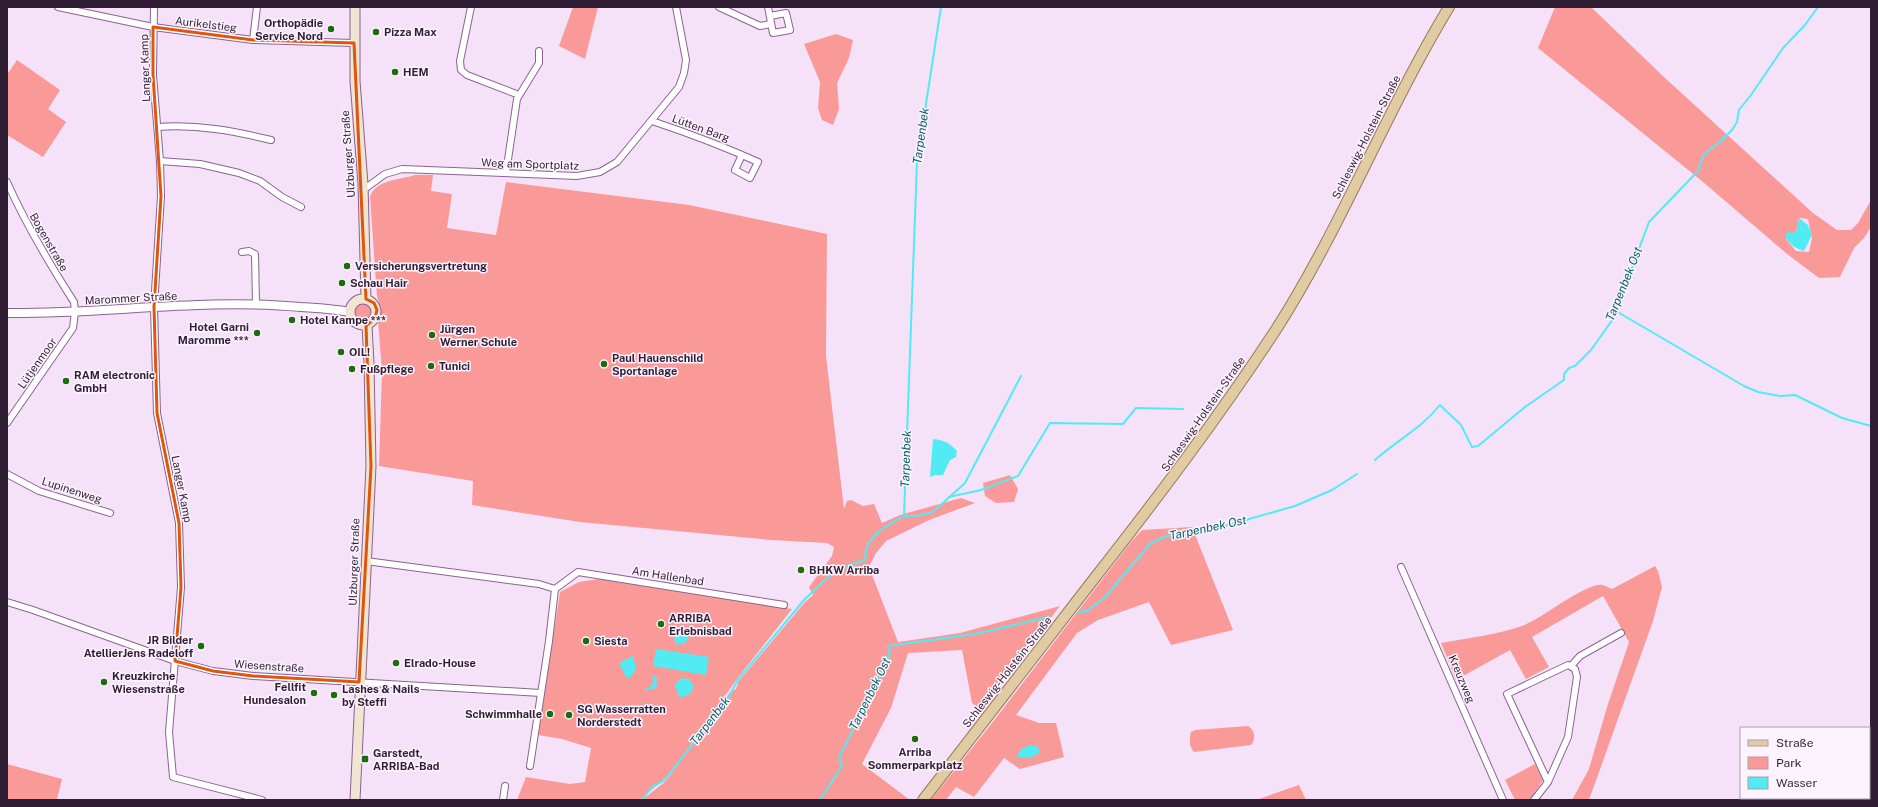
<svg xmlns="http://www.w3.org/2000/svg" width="1878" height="807" viewBox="0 0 1878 807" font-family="'Public Sans',sans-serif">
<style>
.green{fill:#f99a99;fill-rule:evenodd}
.water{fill:#52ebf4}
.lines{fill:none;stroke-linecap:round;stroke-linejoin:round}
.stream{stroke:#52ebf4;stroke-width:2}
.minor-casing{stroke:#8c6294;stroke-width:8}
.tertiary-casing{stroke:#8c6294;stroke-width:10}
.secondary-casing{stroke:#8c6294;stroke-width:11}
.primary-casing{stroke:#967854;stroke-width:12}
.minor{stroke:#fff;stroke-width:6}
.tertiary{stroke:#fff;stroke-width:8}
.secondary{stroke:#f0e5d1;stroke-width:9}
.primary{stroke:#e1cba3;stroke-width:10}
.marked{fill:none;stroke:#df560e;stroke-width:3;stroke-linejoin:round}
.poi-dot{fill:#1e6b0b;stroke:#fdf3ff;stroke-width:1.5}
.labels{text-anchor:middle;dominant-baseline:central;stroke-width:3;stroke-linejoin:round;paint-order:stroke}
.poi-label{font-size:11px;font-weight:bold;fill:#301f34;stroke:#fdf3ff;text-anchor:start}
.street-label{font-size:11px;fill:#301f34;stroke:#fdf3ff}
.water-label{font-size:12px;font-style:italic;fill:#076368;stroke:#fdf3ff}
</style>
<rect width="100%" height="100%" fill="#f5e2f9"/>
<g class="green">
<polygon points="573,7 598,7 585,59 559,46"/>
<path d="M 1555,7 L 1591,7 L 1665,78 L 1813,213 L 1837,230 L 1851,230 L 1858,223 L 1871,200 L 1871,227 L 1864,238 L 1854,248 L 1840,277 L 1819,278 L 1787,254 L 1703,182 L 1538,48 ZM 1799,218 L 1808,219 L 1812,238 L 1809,252 L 1796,251 L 1786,239 L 1797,230 Z"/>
<polygon points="836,34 853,40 849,58 837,83 839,109 833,125 822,120 818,108 820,82 804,44"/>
<polygon points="17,60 60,90 48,109 66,122 43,157 7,135 7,71 9,72"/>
<path d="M 415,175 L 433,175 L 431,191 L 452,194 L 447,228 L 496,235 L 506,182 L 689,205 L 827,234 L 826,356 L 844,509 L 847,501 L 851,500 L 863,506 L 874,504 L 882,523 L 900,515 L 961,498 L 975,503 L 929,520 L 886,541 L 876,553 L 869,567 L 898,642 L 960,633 L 1060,606 L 980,709 L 972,703 L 962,650 L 908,653 L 891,708 L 862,764 L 910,800 L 642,800 L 666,781 L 726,697 L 731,691 L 736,689 L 738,682 L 805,602 L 813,595 L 809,587 L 832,556 L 834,547 L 827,543 L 771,540 L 580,522 L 472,505 L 473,481 L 379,466 L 382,372 L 378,320 L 381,308 L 377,297 L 370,197 C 376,179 400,180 415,175 Z"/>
<circle cx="363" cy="312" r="8"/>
<polygon points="1010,475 1018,489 1014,502 996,503 985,496 983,483"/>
<polygon points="1192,527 1233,630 1171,645 1149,602 1098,620 1077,633 1016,715 1039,723 1056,723 1064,757 1020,769 1004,758 974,797 956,787 946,800 931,800 992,723 1131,542 1142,530"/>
<path d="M 1655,566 L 1658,571 L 1662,587 L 1653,621 L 1589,800 L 1572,800 L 1589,769 L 1607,707 L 1629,642 L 1603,596 L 1532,637 L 1549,667 L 1526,679 L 1510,650 L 1456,680 L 1441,643 C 1468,638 1496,635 1522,626 C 1542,619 1586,582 1603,585 C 1606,586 1609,588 1612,589 Z"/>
<polygon points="599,579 792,609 737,679 671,773 640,800 517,800 526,777 570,784 585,782 591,748 562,739 538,735 560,592 579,582"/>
<path d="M 1248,726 C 1255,730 1256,739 1251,745 L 1194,752 C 1189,746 1189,740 1191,732 L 1195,730 Z"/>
<polygon points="7,764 62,779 57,799 60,800 7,800"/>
<polygon points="1535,764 1543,780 1530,800 1515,800 1505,780"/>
<polygon points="1299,785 1306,800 1256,800"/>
</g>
<g class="water">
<path d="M 1799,218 L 1808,225 L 1812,235 L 1804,251 C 1796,249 1787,243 1785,235 L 1788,232 L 1792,233 L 1797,230 Z"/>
<path d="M 933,439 C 944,440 950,443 957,451 L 956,457 L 950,460 L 943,475 L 935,475 L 930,477 Z"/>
<polygon points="680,630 687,634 689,640 687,640 684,644 678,644 676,645 674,637 677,631"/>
<polygon points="656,649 709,657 706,675 653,666"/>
<polygon points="633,656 635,665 637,666 631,677 626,677 619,663"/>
<polygon points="654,675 659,680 656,681 657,688 646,690 645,688 649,688 654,682 652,679"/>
<polygon points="682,678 689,679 693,685 692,692 687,696 681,697 677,694 678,690 675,689 676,683"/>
<polygon points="1030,745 1037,746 1040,752 1031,758 1018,757 1018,753 1024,747"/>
</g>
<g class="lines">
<g class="stream">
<polyline points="1616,311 1744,386 1758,392 1780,396 1795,395 1842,418 1871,426"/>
<path d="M 1375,460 C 1397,440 1421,429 1440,405 L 1461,425 L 1472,447 L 1478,446 L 1525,407 L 1564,380 L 1564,374 L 1569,368 L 1575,366 L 1591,350 L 1613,319 L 1649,222 L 1698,171 L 1704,154 L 1720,142 L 1732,130 L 1737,122 L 1739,110 L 1751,95 L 1783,48 L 1805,25 L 1818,7"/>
<polyline points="949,497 981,490 1018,476 1050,423 1123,424 1136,408 1183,409"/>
<polyline points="904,516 915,516 933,512 965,483 1021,376"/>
<polyline points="1079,613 1088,610 1105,597 1150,544 1164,537 1228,525 1295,506 1332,490 1357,474"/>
<path d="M 642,800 L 652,787 L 665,780 L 729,697 L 737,681 L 804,600 L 837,569 L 865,560 C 865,535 885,527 904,516 L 917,162 L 941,7"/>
<polyline points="820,800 842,766 839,757 882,673 890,654 888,646 975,634 1049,617"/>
</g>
<defs>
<g id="minor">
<polyline points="58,7 153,27 253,40 354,43"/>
<polyline points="154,7 153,75 160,161 161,196 154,307 157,413 179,523 181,587 169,732 173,777 262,800"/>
<polyline points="471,7 460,61 461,70 467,75 519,95"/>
<polyline points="719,7 760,26 771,24"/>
<polyline points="768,7 773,33 790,30 786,13 770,16"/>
<polyline points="253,40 257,7"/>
<path d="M 652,121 C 688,133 723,146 758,162 L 750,178 L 735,170 L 742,155"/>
<path d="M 158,127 C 197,124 234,131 271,140"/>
<polyline points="160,161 200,164 239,173 260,181 282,197 301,207"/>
<polyline points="506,173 517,99 539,63 539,51"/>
<path d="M 7,182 C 26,225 49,263 74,302 L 75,312 L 73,328 L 7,423"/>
<polyline points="363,190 385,174 402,169 577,176 600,172 617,162 679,87 684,73 686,60 676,7"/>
<polyline points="242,252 249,251 255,254 256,304"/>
<polyline points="7,474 39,491 110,513"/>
<polyline points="366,561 539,584 555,589 549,641 530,766"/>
<polyline points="1401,567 1503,800"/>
<polyline points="555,589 578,572 784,605"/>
<polyline points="7,602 33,610 175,661 213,671 253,676 541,693"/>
<polyline points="1571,666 1580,656 1621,633"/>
<polyline points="503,800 505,786"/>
<polyline points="1534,800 1548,782 1568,737 1577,677 1575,669 1568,665 1507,694 1548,782"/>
</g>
<path id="tertiary" d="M 7,313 C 105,314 203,298 301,307 C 318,308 334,309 350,312"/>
<g id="secondary">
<polyline points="355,7 355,81 363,184 366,299"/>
<circle cx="363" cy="312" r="13"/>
<polyline points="355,800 371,466 369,363 367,325"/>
</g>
<path id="primary" d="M 923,800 C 979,728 1035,656 1090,584 C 1155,501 1219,417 1277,328 C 1342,226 1386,111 1449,7"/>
</defs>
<use href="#minor" class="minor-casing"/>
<use href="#tertiary" class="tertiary-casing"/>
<use href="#secondary" class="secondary-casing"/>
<use href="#primary" class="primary-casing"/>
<use href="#minor" class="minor"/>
<use href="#tertiary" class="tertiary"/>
<use href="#secondary" class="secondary"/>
<use href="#primary" class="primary"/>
</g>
<path class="marked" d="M 153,27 L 253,40 L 354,43 L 366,299 L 374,303 L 377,310 L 375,318 L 366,326 L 371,466 L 359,682 L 253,676 L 213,671 L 175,661 L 181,587 L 179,523 L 157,413 L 154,307 L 161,196 L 153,75 Z"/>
<g class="poi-dot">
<circle cx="331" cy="29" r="4"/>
<circle cx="376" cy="32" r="4"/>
<circle cx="395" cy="72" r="4"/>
<circle cx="347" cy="266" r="4"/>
<circle cx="342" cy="283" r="4"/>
<circle cx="292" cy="320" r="4"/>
<circle cx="257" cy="333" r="4"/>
<circle cx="432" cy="335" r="4"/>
<circle cx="341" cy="352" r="4"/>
<circle cx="604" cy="364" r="4"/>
<circle cx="431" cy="366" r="4"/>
<circle cx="352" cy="369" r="4"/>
<circle cx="66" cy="381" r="4"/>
<circle cx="801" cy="570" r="4"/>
<circle cx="661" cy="624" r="4"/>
<circle cx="586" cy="641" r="4"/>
<circle cx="201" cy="646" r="4"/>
<circle cx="396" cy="663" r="4"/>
<circle cx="104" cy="682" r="4"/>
<circle cx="314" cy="693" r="4"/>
<circle cx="334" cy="695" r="4"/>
<circle cx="550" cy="714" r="4"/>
<circle cx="569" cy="715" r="4"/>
<circle cx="915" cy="739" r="4"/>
<rect x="361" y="755" width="8" height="8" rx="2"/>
</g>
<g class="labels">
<g class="poi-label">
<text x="323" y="23" text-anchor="end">Orthopädie<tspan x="323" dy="13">Service Nord</tspan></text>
<text x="384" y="32">Pizza Max</text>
<text x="403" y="72">HEM</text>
<text x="355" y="266">Versicherungsvertretung</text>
<text x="350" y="283">Schau Hair</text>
<text x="300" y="320">Hotel Kampe ***</text>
<text x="249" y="327" text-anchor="end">Hotel Garni<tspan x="249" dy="13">Maromme ***</tspan></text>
<text x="440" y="329">Jürgen<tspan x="440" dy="13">Werner Schule</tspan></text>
<text x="349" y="352">OIL!</text>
<text x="612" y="358">Paul Hauenschild<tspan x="612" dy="13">Sportanlage</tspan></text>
<text x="439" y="366">Tunici</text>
<text x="360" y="369">Fußpflege</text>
<text x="74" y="375">RAM electronic<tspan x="74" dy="13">GmbH</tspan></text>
<text x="809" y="570">BHKW Arriba</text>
<text x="669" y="618">ARRIBA<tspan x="669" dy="13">Erlebnisbad</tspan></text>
<text x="193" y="640" text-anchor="end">JR Bilder<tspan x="193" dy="13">AtellierJens Radeloff</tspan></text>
<text x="594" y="641">Siesta</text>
<text x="404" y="663">Elrado-House</text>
<text x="112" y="676">Kreuzkirche<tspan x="112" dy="13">Wiesenstraße</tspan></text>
<text x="306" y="687" text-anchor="end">Fellfit<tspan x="306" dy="13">Hundesalon</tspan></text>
<text x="342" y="689">Lashes &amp; Nails<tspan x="342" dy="13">by Steffi</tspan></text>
<text x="577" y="709">SG Wasserratten<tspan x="577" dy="13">Norderstedt</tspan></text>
<text x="542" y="714" text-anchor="end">Schwimmhalle</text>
<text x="915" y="752" text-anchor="middle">Arriba<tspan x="915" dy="13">Sommerparkplatz</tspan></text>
<text x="373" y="753">Garstedt,<tspan x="373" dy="13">ARRIBA-Bad</tspan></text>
</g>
<g class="street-label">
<text transform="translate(206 24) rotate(7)">Aurikelstieg</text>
<text transform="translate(145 68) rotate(-92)">Langer Kamp</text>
<text transform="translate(701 128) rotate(20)">Lütten Barg</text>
<text transform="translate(1366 137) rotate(-63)">Schleswig-Holstein-Straße</text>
<text transform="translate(348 154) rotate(-94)">Ulzburger Straße</text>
<text transform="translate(530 164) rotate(2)">Weg am Sportplatz</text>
<text transform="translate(49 242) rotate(60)">Bogenstraße</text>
<text transform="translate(131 298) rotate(-3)">Marommer Straße</text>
<text transform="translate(37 363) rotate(-55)">Lütjenmoor</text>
<text transform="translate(1203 414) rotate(-55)">Schleswig-Holstein-Straße</text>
<text transform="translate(182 489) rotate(79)">Langer Kamp</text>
<text transform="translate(72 490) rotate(18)">Lupinenweg</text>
<text transform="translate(354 562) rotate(-88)">Ulzburger Straße</text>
<text transform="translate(668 576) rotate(9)">Am Hallenbad</text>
<text transform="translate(269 666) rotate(4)">Wiesenstraße</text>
<text transform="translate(1007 672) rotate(-52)">Schleswig-Holstein-Straße</text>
<text transform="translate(1462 679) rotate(67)">Kreuzweg</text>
</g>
<g class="water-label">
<text transform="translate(921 136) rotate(-82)">Tarpenbek</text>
<text transform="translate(1624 284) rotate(-68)">Tarpenbek Ost</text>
<text transform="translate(906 459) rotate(-88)">Tarpenbek</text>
<text transform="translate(1208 528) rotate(-12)">Tarpenbek Ost</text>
<text transform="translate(870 694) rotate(-64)">Tarpenbek Ost</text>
<text transform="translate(710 721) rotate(-53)">Tarpenbek</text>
</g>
</g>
<rect width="1878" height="807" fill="none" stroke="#301f34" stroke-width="16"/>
<rect x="1740" y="727" width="130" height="72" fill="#fdf3ff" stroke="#ab9eae"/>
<rect x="1748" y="740" width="20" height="6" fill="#e1cba3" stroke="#ab9eae"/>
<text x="1776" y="747" font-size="12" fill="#301f34">Straße</text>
<rect x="1748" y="757" width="20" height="12" fill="#f99a99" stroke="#ab9eae"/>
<text x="1776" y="767" font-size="12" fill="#301f34">Park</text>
<rect x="1748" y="777" width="20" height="12" fill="#52ebf4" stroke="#ab9eae"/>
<text x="1776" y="787" font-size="12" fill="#301f34">Wasser</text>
</svg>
